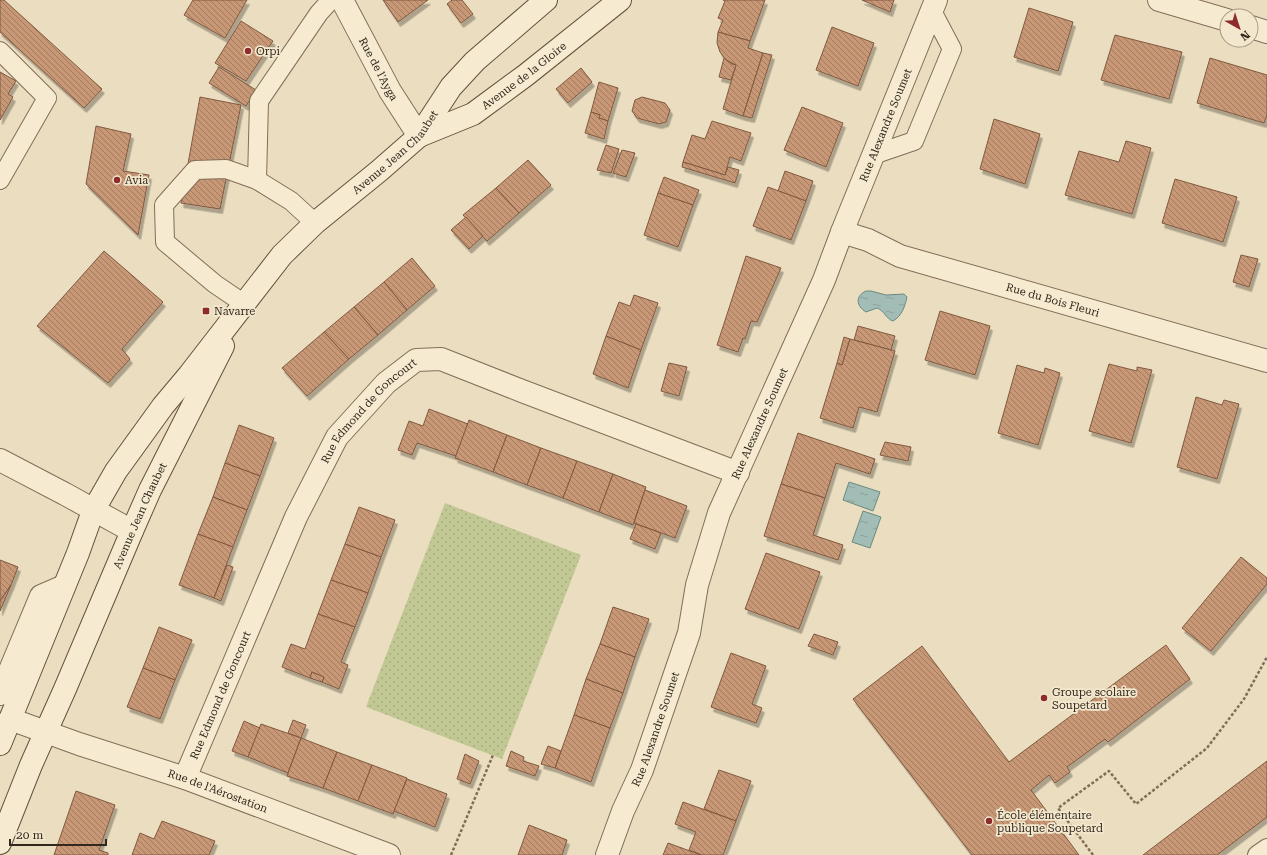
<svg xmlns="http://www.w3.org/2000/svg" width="1267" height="855" viewBox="0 0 1267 855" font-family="'Roboto Serif',serif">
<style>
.park{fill:url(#park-dots)}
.water{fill:url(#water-ripples);stroke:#6a8a82}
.building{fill:url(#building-back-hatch);stroke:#80593f;filter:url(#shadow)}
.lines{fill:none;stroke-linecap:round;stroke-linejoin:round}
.lane-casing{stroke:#826e58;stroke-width:20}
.street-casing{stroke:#826e58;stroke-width:24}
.secondary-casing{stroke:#64503c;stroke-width:24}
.path{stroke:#826e58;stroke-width:2.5;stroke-dasharray:3 2;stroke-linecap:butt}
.lane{stroke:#f6ebd1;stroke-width:18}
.street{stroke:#f6ebd1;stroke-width:22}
.secondary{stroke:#f6ebd1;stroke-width:22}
.poi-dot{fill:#8e2b2d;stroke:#f3e8ce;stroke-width:1.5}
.labels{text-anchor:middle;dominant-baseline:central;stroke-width:3.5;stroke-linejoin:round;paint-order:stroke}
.poi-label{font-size:11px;fill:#32271c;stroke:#f3e8ce;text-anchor:start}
.street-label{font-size:11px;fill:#32271c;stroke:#f3e8ce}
</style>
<defs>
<pattern id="park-dots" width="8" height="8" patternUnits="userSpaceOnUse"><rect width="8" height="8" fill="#c2c894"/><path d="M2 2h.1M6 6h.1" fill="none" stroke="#a7ac7f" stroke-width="1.8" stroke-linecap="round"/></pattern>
<pattern id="water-ripples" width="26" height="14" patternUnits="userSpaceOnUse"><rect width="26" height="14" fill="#a2bdb5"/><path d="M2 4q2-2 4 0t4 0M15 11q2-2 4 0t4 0" fill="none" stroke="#8ca29b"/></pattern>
<pattern id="building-back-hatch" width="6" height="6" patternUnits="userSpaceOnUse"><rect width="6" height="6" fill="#c79776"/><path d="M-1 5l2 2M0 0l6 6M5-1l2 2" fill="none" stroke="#a27b60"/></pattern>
<filter id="shadow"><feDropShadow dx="2.5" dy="4.5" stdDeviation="0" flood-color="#0004"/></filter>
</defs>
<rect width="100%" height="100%" fill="#ebddbf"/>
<polygon class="park" points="445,503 581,555 502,759 366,707"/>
<g class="water">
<path d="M 866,291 L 871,291 L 886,295 L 904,294 L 907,297 C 905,306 902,316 893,321 C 886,319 885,311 877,308 L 866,312 C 856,306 855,296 866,291 Z"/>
<polygon points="849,482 880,492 873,511 843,500"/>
<polygon points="863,511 881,517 870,548 852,542"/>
</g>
<g class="building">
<polygon points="0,0 4,0 102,89 84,108 0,32"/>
<polygon points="193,0 247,0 225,38 184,15"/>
<polygon points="383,0 428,0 398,22"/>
<polygon points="452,0 462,0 473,14 461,23 447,4"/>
<polygon points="723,0 765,0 750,41 718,32 723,20 718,18 725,1"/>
<polygon points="862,0 894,0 890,12"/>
<polygon points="1029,8 1073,22 1058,71 1014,57"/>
<polygon points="241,21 273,41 246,81 215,63"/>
<polygon points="832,27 874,43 858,86 816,70"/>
<polygon points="718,32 750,41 748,48 763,53 743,116 723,109 736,65 726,60 720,52 717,43"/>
<polygon points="1115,35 1182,52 1169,99 1101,80"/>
<polygon points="763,53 772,55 752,118 743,116"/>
<polygon points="724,58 732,64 736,65 731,80 719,77"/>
<polygon points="1210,58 1267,75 1267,115 1264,123 1197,103"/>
<polygon points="219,67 256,90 246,106 209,83"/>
<polygon points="581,68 592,82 568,103 556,89"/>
<polygon points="0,72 16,81 8,94 13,97 0,120"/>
<polygon points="599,82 618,88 608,121 599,118 600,115 591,112"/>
<polygon points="200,97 241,105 220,209 181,203"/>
<polygon points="642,97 665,103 670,110 666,122 659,124 637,118 632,111 635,100"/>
<polygon points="802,107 843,123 826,167 784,150"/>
<polygon points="591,112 600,115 599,118 608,121 604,139 585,133"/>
<polygon points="994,119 1040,134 1025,184 980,169"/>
<polygon points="712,121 751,133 741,161 730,157 725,175 683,162 692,135 705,139"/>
<polygon points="96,126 131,134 123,171 149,175 138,235 86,184"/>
<polygon points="1126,141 1151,148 1132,214 1065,195 1079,151 1119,162"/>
<polygon points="606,145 619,149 611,173 597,170"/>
<polygon points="622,150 635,153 626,177 613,173"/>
<polygon points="528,160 551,185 519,213 496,188"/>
<polygon points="683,162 725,175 728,167 739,170 735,183 682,167"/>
<polygon points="785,171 813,181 806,201 778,191"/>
<polygon points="664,177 699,190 693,205 658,193"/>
<polygon points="1175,179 1237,197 1223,242 1162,223"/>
<polygon points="768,187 806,201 791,240 753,226"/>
<polygon points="496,188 519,213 487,241 463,215"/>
<polygon points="658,193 693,205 678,247 644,235"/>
<polygon points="466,217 483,236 469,249 451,230"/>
<polygon points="104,251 163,302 122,349 130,359 108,383 37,326"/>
<polygon points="1241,255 1258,259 1249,287 1233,282"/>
<polygon points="746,256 781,268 757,322 751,321 745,339 743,338 738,352 717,345"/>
<polygon points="412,258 435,286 407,310 384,282"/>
<polygon points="384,282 407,310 378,335 354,307"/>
<polygon points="634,295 658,303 641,350 606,336 619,302 630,306"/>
<polygon points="354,307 378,335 349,359 324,332"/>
<polygon points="940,311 990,326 975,375 925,360"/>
<polygon points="858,326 895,336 891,350 854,340"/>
<polygon points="324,332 349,359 307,396 282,368"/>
<polygon points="606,336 641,350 628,388 593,374"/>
<polygon points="844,337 850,339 842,365 837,363"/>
<polygon points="850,339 895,351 877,412 859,407 853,428 820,418 837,363 842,365"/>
<polygon points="669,363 687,367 679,396 661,391"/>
<polygon points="1109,364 1137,371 1137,367 1152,370 1131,443 1089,431"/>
<polygon points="1017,365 1044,373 1045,368 1060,373 1038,445 998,433"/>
<polygon points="1196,397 1222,405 1224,400 1239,404 1217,479 1177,467"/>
<polygon points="429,409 468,424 456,456 417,443 412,455 398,450 409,421 423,426"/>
<polygon points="469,420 507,435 493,472 455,458"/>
<polygon points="239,425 274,438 260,476 225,463"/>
<polygon points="798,433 875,459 870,474 836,463 825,498 781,484"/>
<polygon points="507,435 541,448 527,485 493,472"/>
<polygon points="885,442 911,447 908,461 880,455"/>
<polygon points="541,448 577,461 563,498 527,485"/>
<polygon points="577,461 613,474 599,512 563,498"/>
<polygon points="225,463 260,476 247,510 213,497"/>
<polygon points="613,474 646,487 633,525 599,512"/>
<polygon points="781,484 825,498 813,535 843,545 838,560 764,536"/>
<polygon points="645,490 687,506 675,538 634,523"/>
<polygon points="213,497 247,510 233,547 198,534"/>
<polygon points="359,507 395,520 381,557 345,544"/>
<polygon points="636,524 661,533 655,549 630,539"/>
<polygon points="198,534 233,547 214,598 179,585"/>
<polygon points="345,544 381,557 368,593 331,580"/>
<polygon points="766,553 820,572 799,629 745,609"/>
<polygon points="1241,557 1267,578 1267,584 1211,651 1182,628"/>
<polygon points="0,560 18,567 11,585 0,601"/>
<polygon points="227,565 233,567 221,601 214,598"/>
<polygon points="331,580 368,593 355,627 318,614"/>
<polygon points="11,585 0,611 0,601"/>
<polygon points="613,607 649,619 635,657 600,644"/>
<polygon points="318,614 355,627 341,662 348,665 339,689 322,682 324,677 312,672 310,678 282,667 291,644 305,649"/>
<polygon points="159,627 192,640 175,680 143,668"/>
<polygon points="814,634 838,642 833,655 808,646"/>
<polygon points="600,644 635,657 623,693 586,679"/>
<polygon points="1166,645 1190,679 1108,742 1105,739 1067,767 1070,772 1055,783 1049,775 1031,790 1079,855 972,855 853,699 922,646 1009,762"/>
<polygon points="731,653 766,666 752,704 762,708 756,723 711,707"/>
<polygon points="143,668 175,680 160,719 127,707"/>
<polygon points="312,672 324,677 322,682 310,678"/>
<polygon points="586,679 623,693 610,728 574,715"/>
<polygon points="574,715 610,728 591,782 555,768"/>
<polygon points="293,720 306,725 301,738 288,733"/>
<polygon points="244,721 260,728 248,757 232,751"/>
<polygon points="261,724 301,738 288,773 248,757"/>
<polygon points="301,738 337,752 323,788 287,776"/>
<polygon points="548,746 561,751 555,768 541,764"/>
<polygon points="511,751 524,757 523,761 539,766 535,776 506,766"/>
<polygon points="337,752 372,765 358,801 323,788"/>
<polygon points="465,754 479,761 470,784 457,779"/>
<polygon points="1267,761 1267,817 1217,855 1143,855"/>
<polygon points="372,765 407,778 393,814 358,801"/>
<polygon points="719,770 751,781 736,821 704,809"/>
<polygon points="407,779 447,794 435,827 394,811"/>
<polygon points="76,791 115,805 99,850 108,853 108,855 54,855"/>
<polygon points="683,802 736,821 723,855 702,855 689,850 696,832 675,824"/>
<polygon points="162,821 215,841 209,855 132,855 140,833 154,839"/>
<polygon points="529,825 567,840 562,855 518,855"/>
<polygon points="668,843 701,855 663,855"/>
</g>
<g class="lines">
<defs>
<g id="lane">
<polyline points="0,51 47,98 0,180"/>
<polyline points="873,155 914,141 952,49 932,11"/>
<polyline points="257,180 259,101 319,13 331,0"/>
<polyline points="243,303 215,284 165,242 164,205 195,170 226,169 257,180 291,201 315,223"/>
<polyline points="1257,855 1267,848"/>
</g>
<g id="street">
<path id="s1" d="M 342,0 L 390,91 L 419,136"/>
<polyline points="1159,0 1227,20"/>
<polyline points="1251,27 1267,32"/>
<path id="s2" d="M 842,232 L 868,240 L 900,256 L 1267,361"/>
<polyline points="0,460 65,494 132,531"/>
<polyline points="0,694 41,596 64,586"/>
<path id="s3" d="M 10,719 L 79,744 L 185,778 L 389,855"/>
<path id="s4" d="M 185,778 L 296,517 L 337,437 L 386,383 L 416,360 L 441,359 L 522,391 L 738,473"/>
<path id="s5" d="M 607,855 L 623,811 L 642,770 L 689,633 L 697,585 L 719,513 L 824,280 L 842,232 L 936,0"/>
</g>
<g id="secondary">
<path id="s6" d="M 419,136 L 473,114 L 526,75 L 620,0"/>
<path id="s7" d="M 0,744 L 78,553 L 93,511 L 116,471 L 163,406 L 189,375 L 282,255 L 315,223 L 379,171 L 419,136 L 451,87 L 475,61 L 546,0"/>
<path id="s8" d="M 0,843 L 31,765 L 65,689 L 132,531 L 150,490 L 223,346"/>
</g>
</defs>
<use href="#lane" class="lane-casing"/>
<use href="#street" class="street-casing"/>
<use href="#secondary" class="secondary-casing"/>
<g class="path">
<polyline points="451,855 493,755"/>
<polyline points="1093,855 1058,808 1109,771 1136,804 1207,748 1244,699 1267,657"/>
</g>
<use href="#lane" class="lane"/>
<use href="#street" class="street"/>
<use href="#secondary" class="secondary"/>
</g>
<g class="poi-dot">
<circle cx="248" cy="51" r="4"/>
<circle cx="117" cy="180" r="4"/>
<rect x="202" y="307" width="8" height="8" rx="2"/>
<circle cx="1044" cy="698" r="4"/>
<circle cx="989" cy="821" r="4"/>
</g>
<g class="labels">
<g class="poi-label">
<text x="256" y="51">Orpi</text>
<text x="125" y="180">Avia</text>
<text x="214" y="311">Navarre</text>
<text x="1052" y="692">Groupe scolaire<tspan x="1052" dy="13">Soupetard</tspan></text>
<text x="997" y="815">École élémentaire<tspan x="997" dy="13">publique Soupetard</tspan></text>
</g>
<g class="street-label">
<text stroke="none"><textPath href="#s1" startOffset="78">Rue de l'Ayga</textPath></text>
<text stroke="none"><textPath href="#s6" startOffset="122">Avenue de la Gloire</textPath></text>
<text stroke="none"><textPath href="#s5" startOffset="783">Rue Alexandre Soumet</textPath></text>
<text stroke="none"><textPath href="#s7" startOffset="723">Avenue Jean Chaubet</textPath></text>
<text stroke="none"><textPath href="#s2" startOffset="222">Rue du Bois Fleuri</textPath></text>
<text stroke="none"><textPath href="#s4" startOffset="414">Rue Edmond de Goncourt</textPath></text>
<text stroke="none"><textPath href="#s5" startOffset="459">Rue Alexandre Soumet</textPath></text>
<text stroke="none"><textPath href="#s8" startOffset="356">Avenue Jean Chaubet</textPath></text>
<text stroke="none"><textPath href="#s4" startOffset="90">Rue Edmond de Goncourt</textPath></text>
<text stroke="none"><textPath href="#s5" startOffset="135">Rue Alexandre Soumet</textPath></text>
<text stroke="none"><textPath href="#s3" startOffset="220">Rue de l'Aérostation</textPath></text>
</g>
</g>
<g transform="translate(1239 28) rotate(141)"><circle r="19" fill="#f3e8ce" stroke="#a69b87"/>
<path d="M0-3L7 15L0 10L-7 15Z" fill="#8e2b2d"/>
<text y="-6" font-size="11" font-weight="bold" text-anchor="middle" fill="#32271c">N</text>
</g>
<path d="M10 839v6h96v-6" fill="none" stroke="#32271c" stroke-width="2"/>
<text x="16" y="839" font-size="12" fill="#32271c" stroke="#f3e8ce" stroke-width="3" paint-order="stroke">20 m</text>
</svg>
